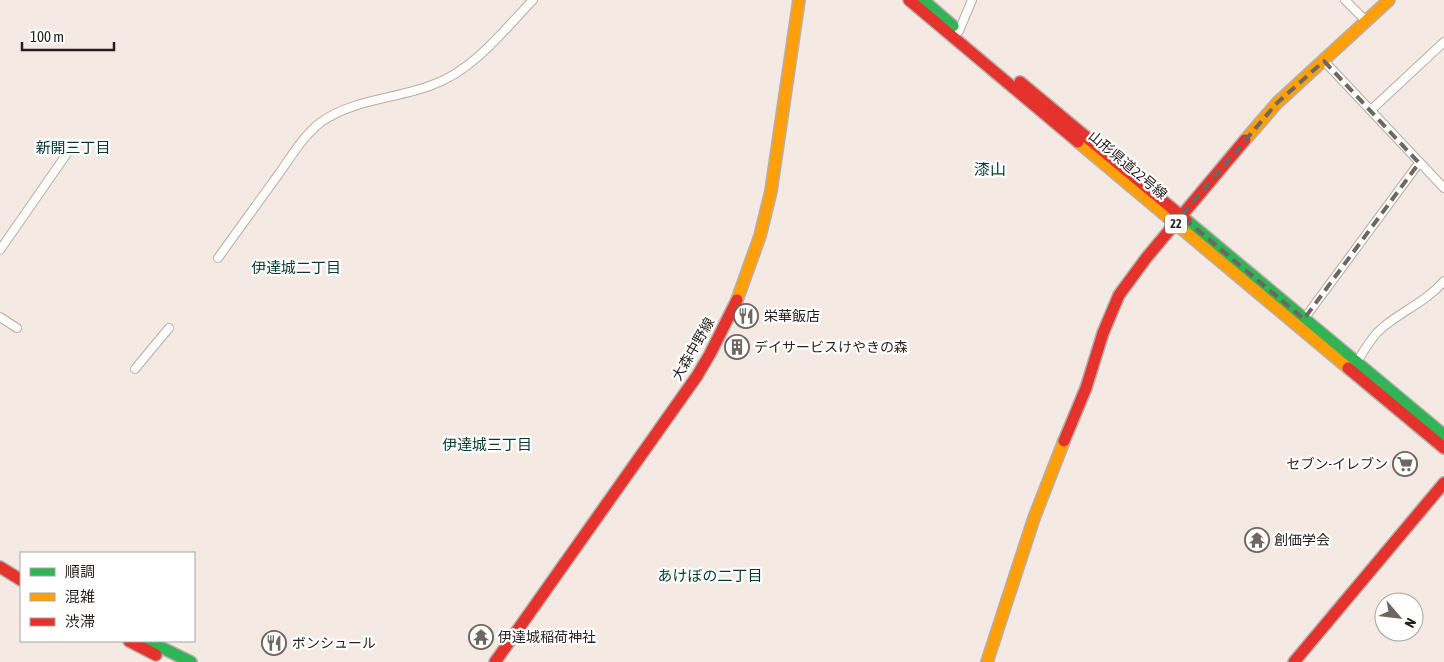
<svg xmlns="http://www.w3.org/2000/svg" width="1444" height="662" viewBox="0 0 1444 662" font-family="'Asap Condensed','Noto Sans JP',sans-serif">
<style>
.lines{fill:none;stroke-linecap:round;stroke-linejoin:round}
.street-casing{stroke:#b7aeaa;stroke-width:10}
.fast-casing{stroke:#b7aeaa;stroke-width:14}
.slow-casing{stroke:#b7aeaa;stroke-width:14}
.jam-casing{stroke:#b7aeaa;stroke-width:14}
.street{stroke:#fdfcfb;stroke-width:8}
.fast{stroke:#30b455;stroke-width:11}
.slow{stroke:#ff9f0a;stroke-width:11}
.jam{stroke:#e5322d;stroke-width:11}
.marked{fill:none;stroke:#6e6661;stroke-width:4;stroke-dasharray:10 6;stroke-linejoin:round}
.labels{text-anchor:middle;dominant-baseline:central;stroke-width:4.5;stroke-linejoin:round;paint-order:stroke}
.shield{fill:#fff;stroke:#67625f;stroke-width:1}
.shield-label{font-size:12px;font-weight:bold;fill:#261f1b}
.street-label{font-size:14px;fill:#261f1b;stroke:#fff}
.poi-label{font-size:14px;fill:#261f1b;stroke:#fff;text-anchor:start}
.neighbourhood-label{font-size:15px;fill:#043b2c;stroke:#fff}
.quarter-label{font-size:16px;fill:#043b2c;stroke:#fff}
</style>
<rect width="100%" height="100%" fill="#f4e9e3"/>
<g class="lines">
<defs>
<g id="street">
<polyline points="1345,0 1366,21"/>
<polyline points="959,31 972,0"/>
<polyline points="1324,61 1444,188"/>
<polyline points="1371,110 1444,42"/>
<polyline points="0,250 68,152"/>
<path d="M 218,258 C 238,230 258,203 278,175 C 291,157 303,136 321,122 C 354,99 396,99 432,85 C 474,70 503,31 533,0"/>
<polyline points="0,317 17,328"/>
<polyline points="1304,319 1419,163"/>
<path d="M 1357,362 C 1364,351 1371,337 1382,328 C 1402,311 1427,301 1444,281"/>
<polyline points="135,369 169,328"/>
</g>
<g id="fast">
<polyline points="923,0 953,26"/>
<polyline points="1186,220 1444,435"/>
<polyline points="148,641 191,662"/>
</g>
<g id="slow">
<polyline points="1245,140 1277,103 1389,0"/>
<polyline points="1078,142 1348,368"/>
<polyline points="737,300 760,236 771,191 799,0"/>
<polyline points="987,662 1034,518 1064,441"/>
</g>
<g id="jam">
<polyline points="909,0 1078,142"/>
<polyline points="1020,82 1186,220"/>
<polyline points="1348,368 1444,448"/>
<polyline points="1064,441 1086,388 1103,333 1119,295 1147,257 1245,140"/>
<polyline points="0,567 21,580"/>
<polyline points="129,641 156,655"/>
<polyline points="495,662 697,376 710,354 737,300"/>
<polyline points="1294,662 1444,483"/>
</g>
</defs>
<use href="#street" class="street-casing"/>
<use href="#fast" class="fast-casing"/>
<use href="#slow" class="slow-casing"/>
<use href="#jam" class="jam-casing"/>
<use href="#street" class="street"/>
<use href="#fast" class="fast"/>
<use href="#slow" class="slow"/>
<use href="#jam" class="jam"/>
</g>
<path class="marked" d="M 1324,61 L 1419,163 L 1304,319 L 1181,216 L 1277,103 Z"/>
<defs>
<symbol id="restaurant-ring" viewBox="-11 -11 22 22"><circle r="9.5" fill="#fff" stroke="#6e6661" stroke-width="1.5"/><path d="M-5-6h1v4h1v-4h1v4h1v-4h1v5L-1.5 .5V6h-2V.5L-5-1ZM5-6V6H3V1.5H1.5Q1.5-4 5-6Z" fill="#6e6661"/></symbol>
<symbol id="building-ring" viewBox="-11 -11 22 22"><circle r="9.5" fill="#fff" stroke="#6e6661" stroke-width="1.5"/><path d="M-4-6H4V6H1V3H-1V6H-4ZM-2.5-4.3h1.7v1.8h-1.7ZM.8-4.3h1.7v1.8H.8ZM-2.5-1h1.7V.8h-1.7ZM.8-1h1.7V.8H.8Z" fill="#6e6661"/></symbol>
<symbol id="supermarket-ring" viewBox="-11 -11 22 22"><circle r="9.5" fill="#fff" stroke="#6e6661" stroke-width="1.5"/><path d="M-6-5.5h2.5l.6 2H6L4.5 2H-2.5L-4.4-4H-6ZM-1.5 3.2a1.3 1.3 0 1 0 .1 0ZM3 3.2a1.3 1.3 0 1 0 .1 0Z" fill="#6e6661"/></symbol>
<symbol id="temple-ring" viewBox="-11 -11 22 22"><circle r="9.5" fill="#fff" stroke="#6e6661" stroke-width="1.5"/><path d="M0-6L5-2H3V0L6.5 2.5H4V6H1.5V3h-3V6H-4V2.5H-6.5L-3 0V-2H-5Z" fill="#6e6661"/></symbol>
</defs>
<g fill-rule="evenodd">
<use href="#restaurant-ring" x="732" y="302" width="28" height="28"/>
<use href="#building-ring" x="723" y="333" width="28" height="28"/>
<use href="#supermarket-ring" x="1391" y="450" width="28" height="28"/>
<use href="#temple-ring" x="1243" y="526" width="28" height="28"/>
<use href="#temple-ring" x="467" y="623" width="28" height="28"/>
<use href="#restaurant-ring" x="260" y="629" width="28" height="28"/>
</g>
<g class="labels">
<rect class="shield" x="1165" y="214.5" width="22" height="19" rx="4"/>
<g class="shield-label">
<text x="1176" y="224">22</text>
</g>
<g class="street-label">
<text transform="translate(1128 165) rotate(40)">山形県道22号線</text>
<text transform="translate(693 349) rotate(-60)">大森中野線</text>
</g>
<g class="poi-label">
<text x="764" y="316">栄華飯店</text>
<text x="754" y="347">デイサービスけやきの森</text>
<text x="1388" y="464" text-anchor="end">セブン-イレブン</text>
<text x="1274" y="540">創価学会</text>
<text x="498" y="637">伊達城稲荷神社</text>
<text x="292" y="643">ボンシュール</text>
</g>
<g class="neighbourhood-label">
<text x="73" y="147">新開三丁目</text>
<text x="296" y="267">伊達城二丁目</text>
<text x="487" y="444">伊達城三丁目</text>
<text x="710" y="575">あけぼの二丁目</text>
</g>
<g class="quarter-label">
<text x="990" y="169">漆山</text>
</g>
</g>
<rect x="20" y="552" width="175" height="90" fill="#ffffff" stroke="#a8a5a4"/>
<rect x="30" y="568" width="25" height="8" fill="#30b455" stroke="#a8a5a4"/>
<text x="65" y="577" font-size="15" fill="#261f1b">順調</text>
<rect x="30" y="593" width="25" height="8" fill="#ff9f0a" stroke="#a8a5a4"/>
<text x="65" y="602" font-size="15" fill="#261f1b">混雑</text>
<rect x="30" y="618" width="25" height="8" fill="#e5322d" stroke="#a8a5a4"/>
<text x="65" y="627" font-size="15" fill="#261f1b">渋滞</text>
<g transform="translate(1399 617) rotate(118)"><circle r="24" fill="#ffffff" stroke="#a8a5a4"/>
<path d="M0-4L9 19L0 12L-9 19Z" fill="#6e6661"/>
<text y="-8" font-size="14" font-weight="bold" text-anchor="middle" fill="#261f1b">N</text>
</g>
<path d="M22 42v8h92v-8" fill="none" stroke="#261f1b" stroke-width="2.5"/>
<text x="30" y="42" font-size="15" fill="#261f1b" stroke="#ffffff" stroke-width="4" paint-order="stroke">100 m</text>
</svg>
